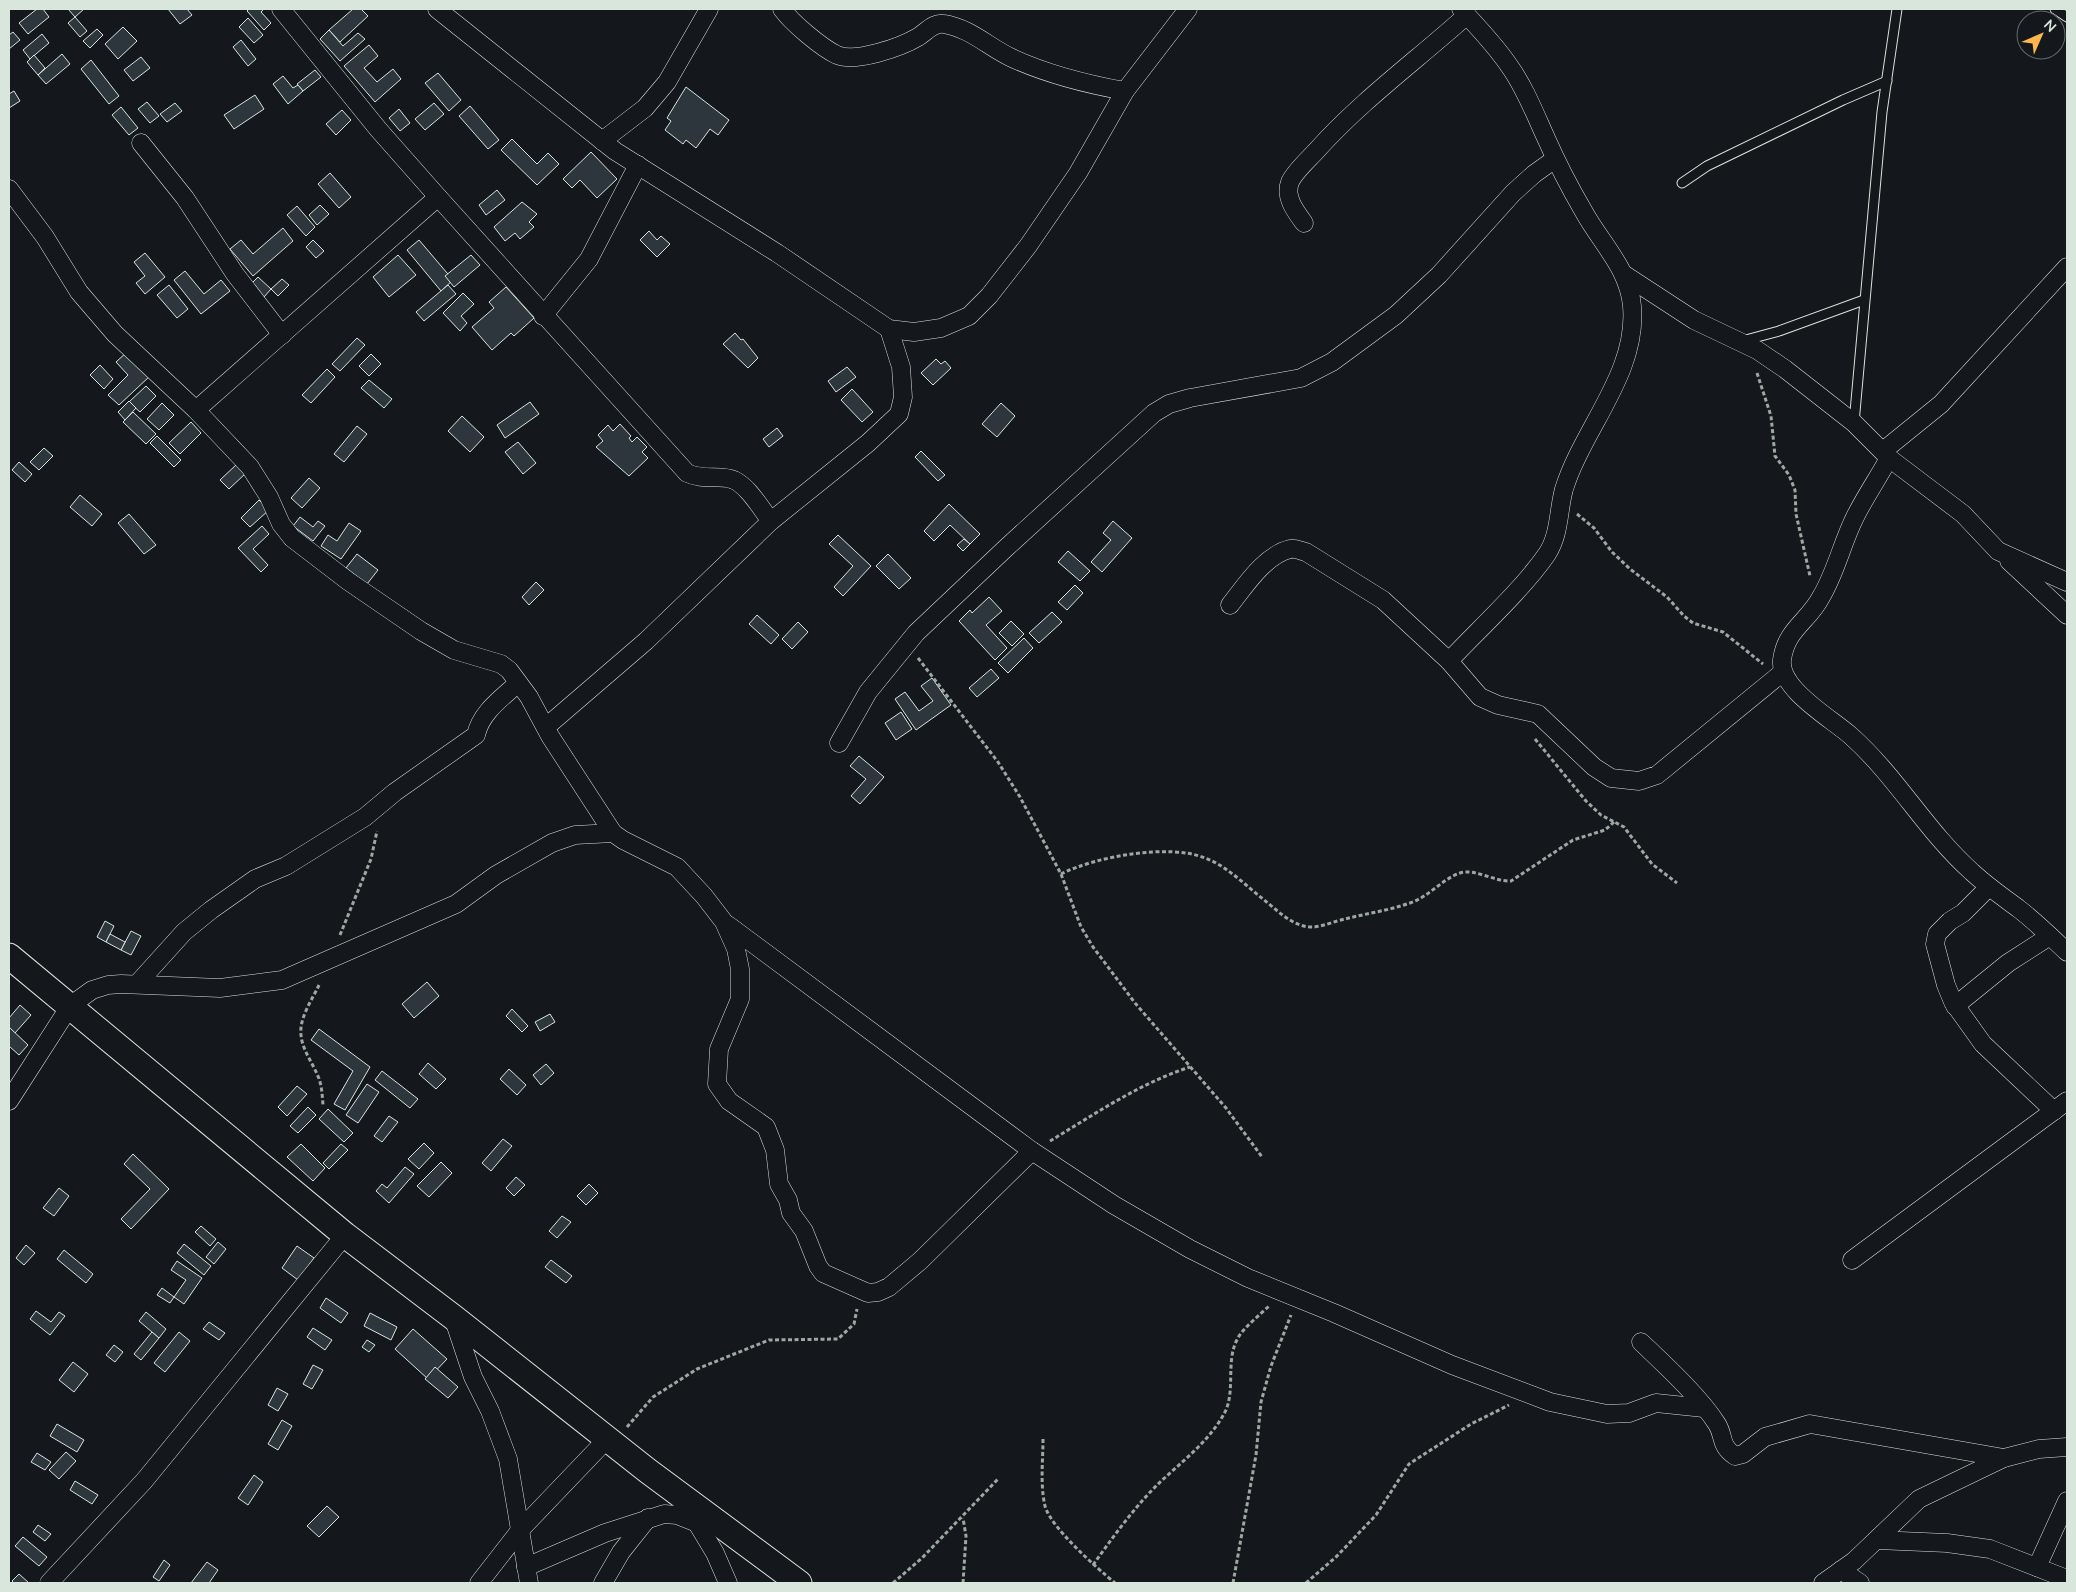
<svg xmlns="http://www.w3.org/2000/svg" width="2076" height="1592" viewBox="0 0 2076 1592" font-family="Mulish,sans-serif">
<style>
.building{fill:#2c363c;stroke:#d8e6dc}
.lines{fill:none;stroke-linecap:round;stroke-linejoin:round}
.lane-casing{stroke:#d8e6dc;stroke-width:11}
.street-casing{stroke:#d8e6dc;stroke-width:19}
.secondary-casing{stroke:#d8e6dc;stroke-width:27}
.path{stroke:#9da8a2;stroke-width:3;stroke-dasharray:4 2.5;stroke-linecap:butt}
.lane{stroke:#14181c;stroke-width:9}
.street{stroke:#14181c;stroke-width:18}
.secondary{stroke:#14181c;stroke-width:25}
</style>
<rect width="100%" height="100%" fill="#14181c"/>
<g class="building">
<polygon points="37,9 43,9 49,17 28,34 19,23"/>
<polygon points="68,9 84,9 75,17"/>
<polygon points="168,9 187,9 192,15 180,24"/>
<polygon points="249,9 264,9 261,12 271,23 264,30 247,11"/>
<polygon points="353,9 361,9 368,16 340,42 329,30"/>
<polygon points="75,17 87,31 80,37 68,23"/>
<polygon points="248,18 263,35 254,43 239,27"/>
<polygon points="123,27 137,41 118,59 105,44"/>
<polygon points="97,29 103,35 90,48 83,41"/>
<polygon points="329,30 343,46 358,33 365,39 340,61 320,39"/>
<polygon points="13,32 20,40 9,49 9,35"/>
<polygon points="42,34 49,43 30,59 23,50"/>
<polygon points="241,40 256,59 248,66 233,47"/>
<polygon points="369,45 378,56 364,68 377,82 393,69 401,79 375,102 344,66"/>
<polygon points="62,54 70,64 46,84 38,75"/>
<polygon points="34,55 45,68 38,75 27,62"/>
<polygon points="141,57 150,68 133,81 124,70"/>
<polygon points="91,60 119,96 109,104 81,69"/>
<polygon points="315,70 321,77 303,91 297,84"/>
<polygon points="438,73 461,100 449,111 425,83"/>
<polygon points="283,76 293,88 298,85 303,91 288,104 273,84"/>
<polygon points="686,87 729,120 718,135 710,129 696,148 686,140 683,144 665,130 671,121 667,118"/>
<polygon points="14,91 20,101 9,108 9,94"/>
<polygon points="255,95 264,109 234,129 224,115"/>
<polygon points="147,102 159,116 150,123 138,109"/>
<polygon points="175,103 182,111 167,122 160,114"/>
<polygon points="434,103 444,114 425,130 415,119"/>
<polygon points="470,106 499,140 488,149 459,116"/>
<polygon points="121,107 138,128 129,135 112,115"/>
<polygon points="399,109 410,123 400,131 389,118"/>
<polygon points="342,110 351,120 336,135 326,124"/>
<polygon points="512,139 537,164 548,153 559,164 537,185 501,150"/>
<polygon points="591,152 617,179 597,198 580,180 572,188 563,179"/>
<polygon points="330,173 351,197 339,208 318,184"/>
<polygon points="497,190 505,200 486,215 479,205"/>
<polygon points="522,202 537,214 529,222 534,227 520,239 515,233 505,241 494,227"/>
<polygon points="320,205 329,214 317,225 309,215"/>
<polygon points="297,206 315,227 306,236 287,215"/>
<polygon points="283,228 293,241 253,276 230,249 241,240 253,254"/>
<polygon points="649,231 657,240 661,236 670,244 657,257 640,240"/>
<polygon points="313,240 324,251 316,258 306,247"/>
<polygon points="419,240 453,280 441,291 407,250"/>
<polygon points="145,253 165,277 145,294 136,283 145,276 134,262"/>
<polygon points="398,255 416,275 389,297 373,277"/>
<polygon points="471,255 480,265 454,287 445,276"/>
<polygon points="185,271 204,294 221,280 230,291 201,314 174,280"/>
<polygon points="258,277 271,289 264,297 251,284"/>
<polygon points="282,279 289,285 278,296 271,289"/>
<polygon points="169,285 188,309 177,318 157,295"/>
<polygon points="448,285 456,294 424,321 416,312"/>
<polygon points="506,287 534,318 514,336 511,333 492,350 472,327 494,308 489,302"/>
<polygon points="463,293 474,304 461,316 467,323 460,331 443,313"/>
<polygon points="735,333 741,340 743,339 758,358 748,368 723,344"/>
<polygon points="357,338 365,345 340,371 332,364"/>
<polygon points="127,352 150,376 119,405 108,395 128,375 116,362"/>
<polygon points="371,354 381,364 369,376 359,366"/>
<polygon points="936,359 941,364 945,361 951,368 933,385 921,373"/>
<polygon points="100,365 113,379 104,389 90,375"/>
<polygon points="847,367 856,377 836,392 828,381"/>
<polygon points="327,369 335,377 311,403 302,395"/>
<polygon points="369,380 392,399 384,408 361,388"/>
<polygon points="146,386 156,396 140,412 129,402"/>
<polygon points="852,389 873,412 862,422 841,400"/>
<polygon points="129,401 136,408 125,420 118,412"/>
<polygon points="530,402 539,414 505,438 497,425"/>
<polygon points="162,403 174,415 159,430 147,419"/>
<polygon points="1001,403 1015,416 997,437 982,424"/>
<polygon points="133,412 156,434 146,444 123,422"/>
<polygon points="462,416 484,437 470,452 448,431"/>
<polygon points="191,422 201,433 180,454 169,443"/>
<polygon points="620,424 631,436 629,438 632,442 637,437 647,447 642,452 648,458 629,476 596,447 603,441 598,435 608,425 613,431"/>
<polygon points="357,426 367,434 344,462 334,454"/>
<polygon points="777,428 783,436 769,447 763,439"/>
<polygon points="157,436 181,460 174,467 150,443"/>
<polygon points="518,442 536,463 523,474 505,452"/>
<polygon points="44,448 53,456 39,470 30,462"/>
<polygon points="921,451 945,475 938,481 915,457"/>
<polygon points="19,462 32,474 25,482 12,470"/>
<polygon points="237,464 246,473 229,489 220,480"/>
<polygon points="309,478 320,488 302,508 291,498"/>
<polygon points="80,495 102,514 92,526 70,507"/>
<polygon points="259,500 269,510 250,527 241,518"/>
<polygon points="949,504 980,534 970,544 950,525 934,541 924,531"/>
<polygon points="129,514 156,545 144,554 118,523"/>
<polygon points="300,517 313,527 318,521 325,526 313,541 293,526"/>
<polygon points="1113,521 1132,538 1102,572 1091,562 1111,540 1103,533"/>
<polygon points="349,523 361,531 341,559 321,546 328,535 337,541"/>
<polygon points="262,526 269,534 253,549 268,565 261,572 238,548"/>
<polygon points="838,535 871,566 843,596 834,587 853,566 829,544"/>
<polygon points="964,539 970,544 963,551 957,545"/>
<polygon points="1068,551 1090,571 1080,581 1058,562"/>
<polygon points="357,554 378,570 367,584 346,568"/>
<polygon points="888,554 911,578 899,589 876,566"/>
<polygon points="536,582 544,590 529,605 522,597"/>
<polygon points="1075,585 1083,593 1067,610 1058,602"/>
<polygon points="989,597 1002,611 986,625 1007,648 995,660 959,621 970,610 972,613"/>
<polygon points="1052,612 1062,622 1039,643 1029,633"/>
<polygon points="757,615 779,635 771,644 749,624"/>
<polygon points="1011,621 1024,634 1012,646 999,633"/>
<polygon points="798,622 808,632 792,649 782,639"/>
<polygon points="1024,638 1033,648 1008,673 998,663"/>
<polygon points="991,669 999,678 977,697 969,688"/>
<polygon points="932,678 951,705 916,730 895,699 905,692 919,711 933,701 921,686"/>
<polygon points="901,712 912,729 896,740 885,723"/>
<polygon points="859,756 884,777 860,804 851,796 866,779 850,766"/>
<polygon points="105,921 114,926 106,942 97,937"/>
<polygon points="131,931 141,936 131,955 121,950"/>
<polygon points="110,934 125,942 121,950 106,942"/>
<polygon points="427,982 439,996 414,1018 402,1004"/>
<polygon points="20,1005 31,1015 15,1033 9,1027 9,1018"/>
<polygon points="512,1009 528,1026 522,1032 506,1016"/>
<polygon points="550,1014 555,1022 540,1031 535,1022"/>
<polygon points="9,1027 28,1045 19,1055 9,1046"/>
<polygon points="319,1029 370,1067 345,1110 334,1104 353,1071 311,1040"/>
<polygon points="428,1063 446,1079 436,1089 419,1074"/>
<polygon points="546,1064 554,1073 541,1085 533,1075"/>
<polygon points="509,1069 526,1085 517,1095 500,1079"/>
<polygon points="382,1071 418,1099 410,1108 375,1080"/>
<polygon points="367,1084 379,1092 358,1123 346,1115"/>
<polygon points="297,1086 307,1094 287,1116 278,1107"/>
<polygon points="308,1107 316,1115 298,1133 290,1126"/>
<polygon points="328,1109 353,1133 344,1142 319,1119"/>
<polygon points="389,1116 398,1122 382,1142 374,1136"/>
<polygon points="503,1139 512,1146 491,1171 482,1163"/>
<polygon points="424,1143 434,1153 419,1169 408,1159"/>
<polygon points="301,1144 325,1168 313,1181 287,1157"/>
<polygon points="341,1144 348,1150 329,1169 323,1163"/>
<polygon points="133,1154 169,1189 131,1229 121,1219 150,1189 124,1164"/>
<polygon points="441,1162 452,1173 429,1197 417,1186"/>
<polygon points="405,1167 414,1174 389,1203 376,1191 382,1184 387,1188"/>
<polygon points="516,1177 525,1185 514,1196 506,1188"/>
<polygon points="589,1184 598,1193 586,1205 577,1196"/>
<polygon points="59,1188 69,1196 54,1216 43,1208"/>
<polygon points="562,1216 571,1222 557,1238 549,1231"/>
<polygon points="201,1226 216,1239 210,1246 195,1232"/>
<polygon points="218,1242 226,1249 214,1264 206,1257"/>
<polygon points="184,1244 211,1266 204,1275 177,1253"/>
<polygon points="26,1245 35,1253 24,1265 16,1258"/>
<polygon points="297,1246 314,1258 298,1280 282,1268"/>
<polygon points="64,1250 93,1274 86,1283 57,1259"/>
<polygon points="551,1260 572,1276 566,1283 545,1267"/>
<polygon points="177,1261 202,1278 184,1304 174,1297 186,1280 171,1270"/>
<polygon points="162,1288 174,1297 170,1303 157,1295"/>
<polygon points="326,1298 348,1313 341,1323 320,1308"/>
<polygon points="36,1311 51,1322 59,1312 65,1316 50,1335 30,1319"/>
<polygon points="146,1312 166,1329 159,1338 139,1321"/>
<polygon points="370,1313 397,1327 391,1340 364,1326"/>
<polygon points="209,1322 225,1333 219,1340 203,1329"/>
<polygon points="313,1328 332,1340 325,1350 307,1337"/>
<polygon points="413,1329 447,1359 428,1379 395,1349"/>
<polygon points="152,1332 159,1338 141,1360 134,1354"/>
<polygon points="179,1332 190,1341 165,1372 154,1363"/>
<polygon points="367,1340 375,1345 369,1352 362,1347"/>
<polygon points="114,1345 123,1352 115,1362 106,1355"/>
<polygon points="73,1362 88,1374 74,1392 59,1380"/>
<polygon points="313,1365 323,1370 312,1389 303,1384"/>
<polygon points="435,1367 458,1387 448,1398 425,1379"/>
<polygon points="277,1388 288,1394 278,1411 268,1405"/>
<polygon points="282,1420 292,1426 278,1450 268,1444"/>
<polygon points="57,1424 84,1440 77,1452 50,1436"/>
<polygon points="66,1452 76,1461 59,1479 49,1470"/>
<polygon points="37,1453 51,1462 45,1470 31,1462"/>
<polygon points="254,1475 263,1482 248,1505 238,1498"/>
<polygon points="75,1481 98,1495 92,1504 70,1490"/>
<polygon points="327,1506 339,1517 319,1537 307,1526"/>
<polygon points="38,1525 51,1534 45,1541 33,1532"/>
<polygon points="23,1537 47,1557 39,1566 15,1546"/>
<polygon points="164,1560 170,1565 159,1581 153,1577"/>
<polygon points="207,1562 218,1570 209,1583 191,1583"/>
<polygon points="19,1574 29,1583 14,1583 12,1581"/>
</g>
<g class="lines">
<defs>
<g id="lane">
<polyline points="2055,9 2067,17"/>
<polyline points="1682,183 1707,166 1843,100 1887,81"/>
<polyline points="1742,341 1779,331 1864,300"/>
<polyline points="1854,423 1882,112 1897,9"/>
</g>
<g id="street">
<path d="M 281,9 L 378,129 L 438,197 L 687,473 C 704,481 720,474 734,480 C 749,487 761,509 771,521"/>
<polyline points="437,9 615,151 777,253 889,329 914,332 941,328 969,316 989,296 1028,246 1078,173 1125,91 1188,9"/>
<path d="M 782,9 C 792,23 822,48 837,55 C 856,63 901,47 918,37 C 926,32 934,22 944,24 C 970,28 990,48 1012,58 C 1049,75 1086,84 1125,91"/>
<polyline points="602,141 645,108 667,82 709,9"/>
<polyline points="141,143 185,198 235,274 282,335"/>
<polyline points="9,189 45,237 79,292 115,334 196,410 250,467 269,497 281,524 292,538 348,581 421,631 454,650 501,664 509,670 529,697 550,736 613,833 623,840 677,867 704,896 724,922 736,949 740,969 740,999 719,1049 717,1084 729,1101 766,1127 775,1150 779,1184 788,1200 791,1213 804,1231 818,1266 823,1273 868,1293 878,1292 889,1287 920,1261 1032,1151"/>
<path d="M 1304,223 C 1296,212 1284,197 1290,182 C 1295,171 1309,159 1317,150 C 1362,100 1417,60 1467,15"/>
<polyline points="1625,275 1694,320 1757,350 1785,369 1854,423 1889,458 1963,514 1998,551 2067,582"/>
<polyline points="543,316 589,259 638,165"/>
<polyline points="196,410 438,197"/>
<polyline points="1883,451 1941,404 2067,267"/>
<path d="M 1889,458 C 1878,478 1865,497 1855,517 C 1842,543 1836,572 1821,597 C 1808,622 1786,629 1782,660 C 1779,689 1832,719 1851,736 C 1897,777 1926,831 1972,872 C 1987,886 2003,897 2019,909 C 2036,922 2052,938 2067,952"/>
<polyline points="2009,561 2067,615"/>
<path d="M 1230,605 C 1245,586 1265,555 1290,549 C 1295,548 1301,551 1306,552 L 1383,600 L 1449,661 L 1480,697 L 1498,705 L 1538,714 L 1594,767 L 1611,778 L 1639,781 L 1657,775 L 1783,672"/>
<path d="M 1449,661 C 1480,628 1522,590 1547,554 C 1560,534 1558,511 1564,489 C 1583,428 1638,373 1632,306 C 1629,269 1601,243 1584,212 C 1570,188 1557,163 1546,138 C 1535,114 1525,88 1510,67 C 1496,46 1478,27 1461,9"/>
<polyline points="546,727 646,641 771,521 868,443 899,414 903,397 901,367 889,329"/>
<polyline points="839,743 868,692 916,633 1007,547 1154,413 1169,404 1190,398 1301,378 1332,362 1396,315 1439,275 1513,193 1534,174 1555,159"/>
<polyline points="1989,887 1963,913 1950,921 1937,934 1935,944 1946,985 1953,1002 1983,1044 2054,1111"/>
<polyline points="728,925 1032,1151 1114,1205 1190,1249 1248,1278 1334,1313 1452,1365 1550,1402 1607,1414 1629,1413 1656,1403 1704,1408"/>
<path d="M 137,984 L 184,932 L 211,910 L 255,879 L 286,866 L 365,817 L 395,792 L 476,735 C 481,712 502,698 518,683"/>
<polyline points="1955,1006 2008,963 2050,936"/>
<polyline points="9,1101 70,1006 92,990 108,985 121,984 220,988 282,980 456,904 496,875 552,843 575,835 613,833"/>
<polyline points="1852,1260 2067,1101"/>
<polyline points="453,1317 473,1377 490,1411 508,1459 529,1583"/>
<path d="M 1641,1342 C 1665,1365 1699,1396 1717,1424 C 1725,1437 1719,1445 1735,1456 L 1743,1454 L 1765,1437 L 1810,1424 L 2004,1458"/>
<polyline points="697,1523 715,1553 728,1583"/>
<polyline points="1877,1540 1947,1543 1990,1549 2067,1579"/>
<polyline points="526,1567 605,1533 664,1514 677,1515 697,1523 705,1514"/>
<polyline points="2037,1567 2067,1501"/>
<polyline points="1841,1570 1860,1583"/>
<polyline points="49,1583 144,1481 345,1235"/>
<polyline points="479,1583 521,1529 608,1438"/>
<polyline points="603,1583 621,1552 648,1518"/>
<polyline points="1823,1583 1854,1561 1919,1499 2004,1458 2039,1449 2067,1447"/>
</g>
<polyline id="secondary" points="9,956 345,1235 453,1317 648,1471 799,1583"/>
</defs>
<use href="#lane" class="lane-casing"/>
<use href="#street" class="street-casing"/>
<use href="#secondary" class="secondary-casing"/>
<g class="path">
<polyline points="1757,373 1771,416 1775,456 1789,475 1795,490 1796,514 1810,576"/>
<polyline points="1577,514 1594,528 1612,552 1630,569 1667,597 1684,616 1693,623 1723,632 1763,664"/>
<polyline points="918,658 998,762 1020,797 1061,874 1081,927 1093,947 1135,1003 1226,1108 1262,1157"/>
<polyline points="1535,739 1586,801 1601,815 1624,827 1652,864 1677,883"/>
<path d="M 1061,874 C 1094,857 1169,843 1205,858 C 1227,866 1245,885 1263,899 C 1278,911 1293,927 1312,927 C 1322,927 1335,921 1345,919 C 1368,913 1393,910 1415,901 C 1431,894 1443,879 1460,873 C 1474,868 1495,882 1511,881 L 1573,840 L 1605,830 L 1614,822"/>
<polyline points="340,935 371,859 377,831"/>
<path d="M 319,985 C 312,1000 299,1018 301,1035 C 302,1049 312,1062 317,1074 C 322,1084 322,1094 323,1105"/>
<path d="M 1050,1141 C 1095,1114 1140,1083 1190,1067"/>
<polyline points="627,1427 653,1397 697,1369 769,1340 838,1339 854,1324 857,1309"/>
<path d="M 1043,1439 C 1043,1460 1040,1485 1045,1506 C 1051,1528 1097,1568 1115,1583"/>
<path d="M 1093,1565 C 1113,1537 1133,1509 1157,1485 C 1180,1463 1210,1441 1225,1412 C 1236,1390 1225,1360 1238,1338 C 1243,1328 1261,1314 1270,1305"/>
<polyline points="893,1583 922,1558 998,1479"/>
<polyline points="963,1583 966,1536 963,1518"/>
<polyline points="1233,1583 1256,1455 1261,1402 1271,1366 1291,1315"/>
<polyline points="1306,1583 1337,1556 1376,1515 1409,1464 1471,1424 1509,1405"/>
</g>
<use href="#lane" class="lane"/>
<use href="#street" class="street"/>
<use href="#secondary" class="secondary"/>
</g>
<rect width="2076" height="1592" fill="none" stroke="#d8e6dc" stroke-width="20"/>
<g transform="translate(2041 35) rotate(45)"><circle r="24" fill="#14181c" stroke="#626a69"/>
<path d="M0-4L9 19L0 12L-9 19Z" fill="#ffb74d"/>
<text y="-8" font-size="14" font-weight="bold" text-anchor="middle" fill="#d8e6dc">N</text>
</g>
</svg>
